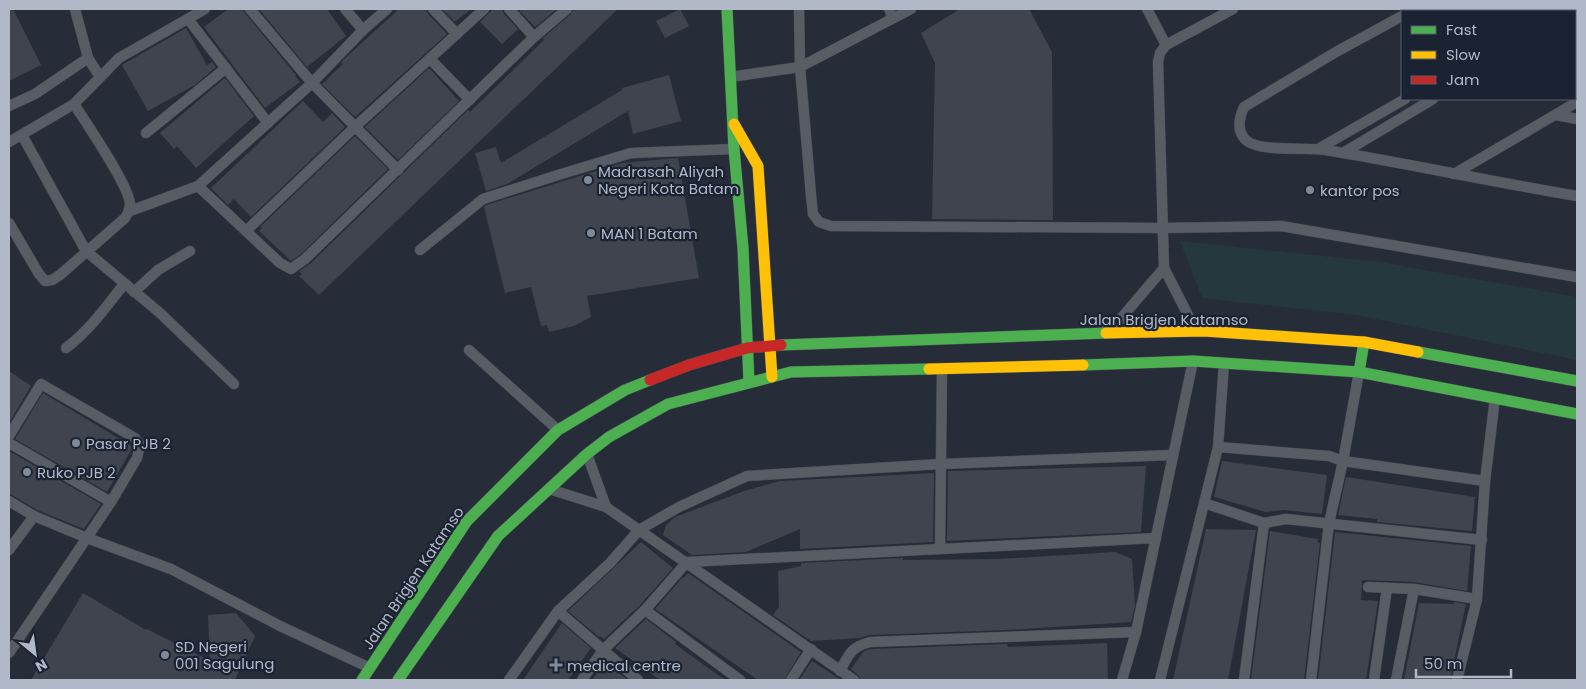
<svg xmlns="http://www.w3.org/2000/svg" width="1586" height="689" viewBox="0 0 1586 689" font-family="Poppins,sans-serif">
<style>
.green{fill:#24383e}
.building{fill:#3f444e}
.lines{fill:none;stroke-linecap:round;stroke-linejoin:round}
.street-casing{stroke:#444951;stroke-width:11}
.fast-casing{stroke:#444951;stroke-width:12}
.slow-casing{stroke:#444951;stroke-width:12}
.jam-casing{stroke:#444951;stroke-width:12}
.street{stroke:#585d65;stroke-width:10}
.fast{stroke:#4caf50;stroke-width:11}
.slow{stroke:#ffc107;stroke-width:11}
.jam{stroke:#c62828;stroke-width:11}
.poi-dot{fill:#818896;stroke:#1b2333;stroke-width:2}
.labels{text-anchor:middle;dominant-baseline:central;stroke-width:4.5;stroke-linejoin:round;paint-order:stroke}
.poi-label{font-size:15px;fill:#b1b9c9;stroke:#1b2333;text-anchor:start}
.street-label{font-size:15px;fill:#b1b9c9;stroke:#1b2333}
</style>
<rect width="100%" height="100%" fill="#272d38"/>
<polygon class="green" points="1180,241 1380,262 1577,297 1577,360 1356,315 1202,298"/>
<g class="building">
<polygon points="9,9 13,9 41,65 9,81"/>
<polygon points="228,9 243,9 245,13 296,75 295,76 300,82 265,108 204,27"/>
<polygon points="259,9 327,9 346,36 307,67"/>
<polygon points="399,9 426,9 428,14 447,34 355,117 322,84 343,64 341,63 344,59"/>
<polygon points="442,9 471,9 455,22"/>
<polygon points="493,9 502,9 504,14 518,29 502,44 480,22"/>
<polygon points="518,9 557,9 535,27"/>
<polygon points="574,9 618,9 319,295 299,276 302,274 299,271 310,264 468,110 470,112 544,40 543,38 571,14"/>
<polygon points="680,9 689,26 665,38 656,21"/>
<polygon points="960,9 1029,9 1052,52 1053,220 932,219 935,63 921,33"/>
<polygon points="186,28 207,65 212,62 216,67 195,85 148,111 122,65"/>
<polygon points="429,68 459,101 398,160 365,127"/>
<polygon points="669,75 681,121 633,134 628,111 507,184 486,191 475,153 496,147 501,163 622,90 622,88"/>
<polygon points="225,78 254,116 196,168 177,146 174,149 160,133"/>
<polygon points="303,101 323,122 332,113 345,127 251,217 234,199 228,205 211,188"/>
<polygon points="355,136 388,169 301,254 291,261 259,231 262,228 260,227"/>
<polygon points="678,158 699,278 587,296 591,317 574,326 549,332 547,325 541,326 531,287 505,293 484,207 486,205 622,163"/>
<polygon points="9,371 31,386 9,423"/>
<polygon points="43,393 133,447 107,492 15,439"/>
<polygon points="9,451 101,504 84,529 37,510 9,493"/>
<polygon points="1222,461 1327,475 1322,514 1284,510 1266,512 1214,497"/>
<polygon points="1146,466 1141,532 947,541 948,471"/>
<polygon points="934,473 933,542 800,549 800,529 746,552 692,555 663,535 666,525 675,517 744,491 780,481"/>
<polygon points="1346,477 1475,497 1472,531 1377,522 1377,519 1338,515"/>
<polygon points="1206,529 1256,530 1228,680 1173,680"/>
<polygon points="1270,531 1318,539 1317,542 1320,543 1304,680 1251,680"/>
<polygon points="1335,532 1471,546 1467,591 1414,582 1362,580 1361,600 1378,601 1366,680 1318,680"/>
<polygon points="641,542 673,568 640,605 604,639 600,636 599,637 568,611"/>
<polygon points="1115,552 1132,559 1135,606 1131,622 1007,630 870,635 859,638 811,641 773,615 779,607 778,571 801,566 801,563 903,558 903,560 998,559"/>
<polygon points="688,573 801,652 784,680 758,680 655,609 683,577 684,578"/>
<polygon points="83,593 146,630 147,629 210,661 208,615 236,613 255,636 235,680 31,680"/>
<polygon points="1454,602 1466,604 1450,680 1404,680 1419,603 1454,604"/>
<polygon points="646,619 676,642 675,644 725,680 660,680 615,648"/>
<polygon points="562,623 591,648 568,680 523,680"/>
<polygon points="1107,643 1108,680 861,680 858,675 851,669 864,651 871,649 1007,644 1008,647"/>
<polygon points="812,661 841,680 799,680"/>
<polygon points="604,664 620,674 628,680 592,680"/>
</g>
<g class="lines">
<defs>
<g id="street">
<polyline points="75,9 88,58 100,77"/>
<polyline points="250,9 312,83 398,170"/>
<polyline points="345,9 363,30"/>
<polyline points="433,9 457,34"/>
<polyline points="509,9 534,37"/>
<polyline points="799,9 800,67 811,195 813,214 819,222 831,226 1163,228 1281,226 1577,277"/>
<polyline points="889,9 893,18"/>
<polyline points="1147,9 1166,45"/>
<polyline points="1411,11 1416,9"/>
<polyline points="1560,11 1564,9"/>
<path d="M 1402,16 L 1336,52 L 1244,107 C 1239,118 1236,132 1247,141 C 1261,152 1306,147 1326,150 C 1410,164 1493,182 1577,196"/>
<polyline points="188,19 268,123"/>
<polyline points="1575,21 1577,20"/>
<polyline points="430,59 470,100"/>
<polyline points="730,77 800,67 911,9"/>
<polyline points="9,106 35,94 88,58"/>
<polyline points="1556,115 1577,119"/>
<polyline points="146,133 226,68"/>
<polyline points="22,135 86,251 160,313 234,384"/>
<polyline points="9,142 74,104 119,58 205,9"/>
<polyline points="1318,149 1405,99"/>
<polyline points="1343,153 1433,99"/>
<polyline points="1454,174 1577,102"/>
<polyline points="198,186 280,263 291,269 305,259 534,37 567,9"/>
<polyline points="130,211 198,186 312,83 363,30 387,9"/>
<path d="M 9,223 L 39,274 L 45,281 L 52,280 L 60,275 L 125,218 C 128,213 130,210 130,204 C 129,185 86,123 74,104"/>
<polyline points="246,231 356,126 484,9"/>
<polyline points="420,250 483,199 558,175 631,153 734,149"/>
<polyline points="1164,268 1158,62 1160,53 1166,45 1233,9"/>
<polyline points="134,292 158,270 190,251"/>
<polyline points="1105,328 1117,323 1164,268 1190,319 1204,331"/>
<path d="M 66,348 C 89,331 106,307 124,284"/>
<polyline points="469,350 558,430"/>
<polyline points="9,436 41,384 135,438 140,445 137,458 111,502 9,653"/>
<polyline points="9,443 111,502"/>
<polyline points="1218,447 1224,363"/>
<polyline points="587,454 606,507"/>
<polyline points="549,489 606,507 854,680"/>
<polyline points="9,501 34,516 87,538 171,569 280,626 370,668"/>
<polyline points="1204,503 1264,523 1286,519 1482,540"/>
<polyline points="940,548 942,369"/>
<polyline points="9,550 34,516"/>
<polyline points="1368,587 1414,589 1477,599"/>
<polyline points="645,610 740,680"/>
<polyline points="558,611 638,680"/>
<path d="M 840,671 C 849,654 851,647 870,642 L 1136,632"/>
<polyline points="509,680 558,611 610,563 639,530 679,507 747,476 941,464 1173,455"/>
<polyline points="582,680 603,650 645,610 687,562 1156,538"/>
<polyline points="791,680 811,649"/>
<polyline points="1122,680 1136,632 1193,361"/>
<polyline points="1160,680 1218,447 1329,456 1343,461 1485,481"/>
<polyline points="1244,680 1264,523"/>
<polyline points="1311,680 1329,523 1343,461 1359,372"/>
<polyline points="1374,680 1387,588"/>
<polyline points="1396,680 1414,589"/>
<polyline points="1457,680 1477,599 1485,481 1495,398"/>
</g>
<g id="fast">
<polyline points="727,9 734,149 743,248 749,382"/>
<polyline points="781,345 1106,333"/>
<polyline points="1418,352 1577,381"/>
<polyline points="1083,365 1193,361 1359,372 1577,414"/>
<polyline points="1359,372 1364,342"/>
<polyline points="362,680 467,521 558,430 625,390 650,380"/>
<polyline points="398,680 498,536 587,454 609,437 668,404 791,372 929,369"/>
</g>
<g id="slow">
<polyline points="734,124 758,166 772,377"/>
<polyline points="1106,333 1204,331 1364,342 1418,352"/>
<polyline points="929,369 1083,365"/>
</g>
<polyline id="jam" points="650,380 689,365 747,348 781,345"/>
</defs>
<use href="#street" class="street-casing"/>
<use href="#fast" class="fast-casing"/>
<use href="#slow" class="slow-casing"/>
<use href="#jam" class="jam-casing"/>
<use href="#street" class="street"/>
<use href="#fast" class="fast"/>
<use href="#slow" class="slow"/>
<use href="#jam" class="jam"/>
</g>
<g class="poi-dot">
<circle cx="588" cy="180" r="5"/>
<circle cx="1310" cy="190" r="5"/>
<circle cx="591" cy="233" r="5"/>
<circle cx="76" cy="443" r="5"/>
<circle cx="27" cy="472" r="5"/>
<circle cx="165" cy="655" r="5"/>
<path d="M553.5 657.5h5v5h5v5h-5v5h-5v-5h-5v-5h5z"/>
</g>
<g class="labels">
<g class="poi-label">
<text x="598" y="171">Madrasah Aliyah<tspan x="598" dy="17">Negeri Kota Batam</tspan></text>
<text x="1320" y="190">kantor pos</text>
<text x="601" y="233">MAN 1 Batam</text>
<text x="86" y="443">Pasar PJB 2</text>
<text x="37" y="472">Ruko PJB 2</text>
<text x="175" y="646">SD Negeri<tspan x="175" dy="17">001 Sagulung</tspan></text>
<text x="567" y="665">medical centre</text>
</g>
<g class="street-label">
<text x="1164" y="319">Jalan Brigjen Katamso</text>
<text transform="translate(413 578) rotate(-56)">Jalan Brigjen Katamso</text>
</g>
</g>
<rect width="1586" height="689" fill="none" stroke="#b1b9c9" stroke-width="20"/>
<rect x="1401" y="10" width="175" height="90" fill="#1b2333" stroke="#575f6f"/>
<rect x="1411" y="26" width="25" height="8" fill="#4caf50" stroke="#575f6f"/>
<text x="1446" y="35" font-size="15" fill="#b1b9c9">Fast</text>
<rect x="1411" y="51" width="25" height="8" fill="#ffc107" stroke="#575f6f"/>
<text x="1446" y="60" font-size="15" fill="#b1b9c9">Slow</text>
<rect x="1411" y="76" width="25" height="8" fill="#c62828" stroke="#575f6f"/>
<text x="1446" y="85" font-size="15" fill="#b1b9c9">Jam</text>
<g transform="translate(35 654) rotate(151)" stroke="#1b2333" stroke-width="4" paint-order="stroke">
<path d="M0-4L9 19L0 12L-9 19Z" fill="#b1b9c9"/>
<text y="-8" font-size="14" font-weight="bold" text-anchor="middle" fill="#b1b9c9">N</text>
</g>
<path d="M1416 669v8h95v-8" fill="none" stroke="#b1b9c9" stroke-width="2.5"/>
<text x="1424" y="669" font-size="15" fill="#b1b9c9" stroke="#1b2333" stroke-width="4" paint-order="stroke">50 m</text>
</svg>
